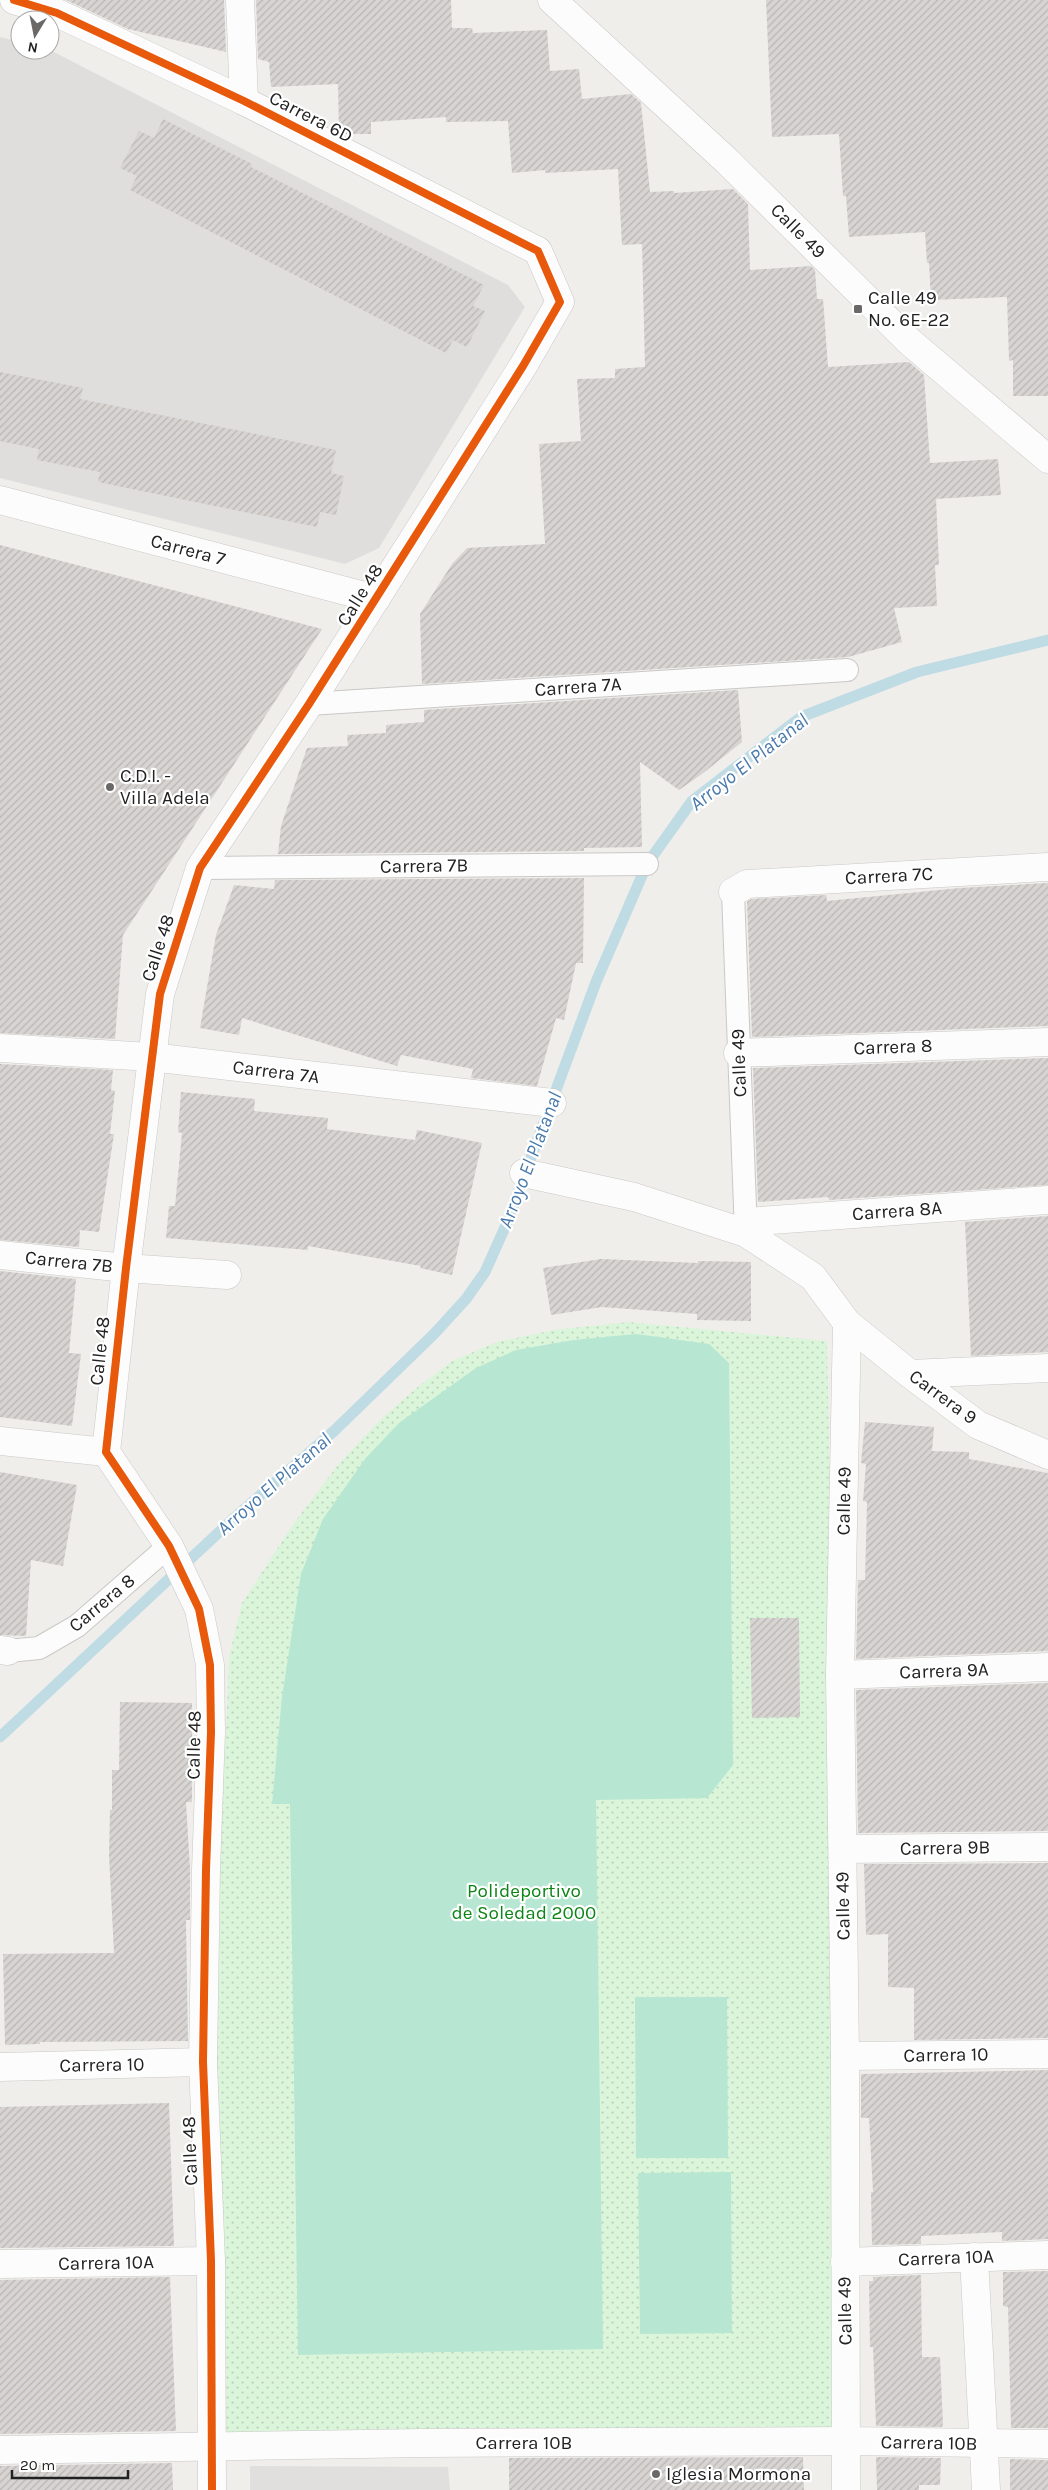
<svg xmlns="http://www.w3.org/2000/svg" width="1048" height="2490" viewBox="0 0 1048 2490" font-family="Karla,sans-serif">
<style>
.residential{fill:#dfdedc}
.park{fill:url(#park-dots)}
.pitch{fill:#b7e6d2}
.parking{fill:#e0dfde}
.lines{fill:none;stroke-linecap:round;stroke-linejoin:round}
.stream{stroke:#bfdbe3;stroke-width:11}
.building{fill:url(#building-hatch)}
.lane-casing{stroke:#c9c8c7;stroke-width:24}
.street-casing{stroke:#c9c8c7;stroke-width:29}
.lane{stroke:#fdfcfc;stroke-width:22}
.street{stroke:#fdfcfc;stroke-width:28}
.cycleway-casing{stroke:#fff;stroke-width:11}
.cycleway{stroke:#e8590c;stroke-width:8}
.poi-dot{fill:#6a6968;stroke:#fff;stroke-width:2}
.labels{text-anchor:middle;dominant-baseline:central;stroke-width:4.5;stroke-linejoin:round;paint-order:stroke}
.street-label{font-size:19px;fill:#222;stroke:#fff}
.poi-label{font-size:19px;fill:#222;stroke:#fff;text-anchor:start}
.park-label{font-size:19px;fill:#0c8416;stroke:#fff}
.water-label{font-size:20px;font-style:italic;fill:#4a7aab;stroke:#fff}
</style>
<defs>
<pattern id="park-dots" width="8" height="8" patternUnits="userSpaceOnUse" patternTransform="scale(1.25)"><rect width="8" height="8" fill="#daf5da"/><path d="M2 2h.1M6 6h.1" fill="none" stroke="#bbd2bb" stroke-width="1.8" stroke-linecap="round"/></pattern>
<pattern id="building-hatch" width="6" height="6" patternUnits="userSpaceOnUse" patternTransform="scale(1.25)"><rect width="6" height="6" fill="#d7d4d2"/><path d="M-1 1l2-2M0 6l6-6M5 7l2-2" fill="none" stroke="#b8b6b4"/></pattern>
</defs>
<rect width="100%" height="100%" fill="#f0eeeb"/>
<polygon class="residential" points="0,37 20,42 20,50 50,50 508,285 525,307 379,548 345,564 0,478"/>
<polygon class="park" points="628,1322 827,1341 834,1674 838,2436 223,2443 211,1872 226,1733 229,1657 242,1603 294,1523 337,1466 378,1422 414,1390 452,1361 497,1342 554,1330"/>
<g class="pitch">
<polygon points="636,1334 709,1344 729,1363 733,1765 707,1798 596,1800 603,2349 298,2355 290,1804 272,1804 282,1697 301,1574 323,1519 365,1459 399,1423 476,1368 516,1350 574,1340"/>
<polygon points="635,1997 727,1997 728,2158 636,2158"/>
<polygon points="731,2172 732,2333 640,2334 638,2173"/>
</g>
<polygon class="parking" points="250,2466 448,2467 450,2490 250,2490"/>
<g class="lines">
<polyline class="stream" points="0,1737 232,1520 334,1431 434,1334 466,1299 485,1272 506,1225 596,982 647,864 692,801 801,717 917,672 1048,640"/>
</g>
<g class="building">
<polygon points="66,0 224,0 226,52 128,29"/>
<polygon points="256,0 451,0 452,28 472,28 473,33 547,30 550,71 579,69 582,99 631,94 641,103 650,192 674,191 674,193 733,189 748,204 750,270 811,266 815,270 817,299 823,299 828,367 909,362 924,375 930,463 998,459 1001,495 936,499 939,565 935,565 937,606 894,608 902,642 848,657 422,684 420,614 452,564 467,548 545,544 539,444 581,441 577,379 615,378 615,369 645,367 642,244 622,245 618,169 545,173 545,170 512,173 508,121 446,122 446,117 371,122 371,134 343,134 339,132 338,84 271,87 269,62 258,59"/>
<polygon points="766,0 1048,0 1048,396 1013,396 1013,360 1009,361 1007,297 931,300 929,263 927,263 925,232 849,237 846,196 843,196 839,134 772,137"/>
<polygon points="163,119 252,164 251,167 484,285 473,306 485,311 467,347 453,340 446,353 130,190 137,176 120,168 139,131 154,138"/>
<polygon points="0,372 83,388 80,399 336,450 331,473 344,476 336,515 320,512 317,527 98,482 100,472 37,460 39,449 0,441"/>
<polygon points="0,545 322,629 123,935 115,1039 0,1033"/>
<polygon points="738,690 742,742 702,774 679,790 640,762 642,847 584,848 584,851 278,854 281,826 307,748 348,746 347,735 386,733 386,725 424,722 424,710"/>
<polygon points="584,878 583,963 576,963 564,1020 556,1018 537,1086 471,1078 473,1069 401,1055 397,1066 242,1018 239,1035 200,1028 216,935 234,885 274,889 275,880"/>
<polygon points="1048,883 1048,1026 752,1037 747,902 751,899 826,895 827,901 960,888"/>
<polygon points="1048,1058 1048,1185 829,1200 828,1197 758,1202 753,1068"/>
<polygon points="0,1064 113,1070 111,1090 115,1091 110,1134 114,1134 99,1232 80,1230 79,1247 0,1240"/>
<polygon points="181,1092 255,1099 254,1111 328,1118 327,1129 415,1140 417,1130 482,1143 452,1275 420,1268 421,1266 308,1246 308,1250 166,1238 169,1206 175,1206 182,1133 178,1132"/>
<polygon points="1048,1216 1048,1352 971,1356 965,1222"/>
<polygon points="601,1259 698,1263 698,1261 751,1262 751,1321 697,1320 697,1314 602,1307 551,1315 543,1268"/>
<polygon points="0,1271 76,1279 69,1353 81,1354 72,1426 0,1417"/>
<polygon points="865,1422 934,1427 932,1451 969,1452 969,1459 1048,1473 1048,1651 856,1659 858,1580 865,1580 867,1502 863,1501 866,1464 861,1463"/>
<polygon points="0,1472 77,1485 63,1566 31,1560 26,1636 0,1635"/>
<polygon points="750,1618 799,1618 800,1717 752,1718"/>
<polygon points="1048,1683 1048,1831 858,1833 856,1690"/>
<polygon points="120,1702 192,1703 192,1802 186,1802 190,1869 190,1920 186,1920 188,2041 40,2042 40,2044 5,2045 3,1954 114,1953 109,1855 110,1810 112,1810 112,1770 119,1770"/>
<polygon points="1048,1863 1048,2038 914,2040 914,1988 888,1987 888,1934 866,1935 864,1864"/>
<polygon points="1048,2070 1048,2239 1002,2241 1002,2232 921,2236 921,2244 872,2245 871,2192 873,2192 869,2118 861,2118 861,2074"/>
<polygon points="169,2103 174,2246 0,2248 0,2107"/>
<polygon points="1048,2271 1048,2428 1011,2428 1008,2307 1003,2306 1003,2272"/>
<polygon points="921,2275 922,2357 940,2357 943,2424 942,2427 876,2426 873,2347 870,2347 869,2281 873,2281 873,2277"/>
<polygon points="170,2277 176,2431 0,2434 0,2280"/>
<polygon points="803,2457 804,2490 509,2490 509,2458"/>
<polygon points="876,2457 941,2458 940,2485 919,2485 919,2490 877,2490"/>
<polygon points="1010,2459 1048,2460 1048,2490 1010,2490"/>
<polygon points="172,2463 173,2490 0,2490 0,2466"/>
</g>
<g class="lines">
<defs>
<g id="lane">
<polyline points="309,704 847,670"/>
<polyline points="200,868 647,864"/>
<polyline points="733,892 746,1233"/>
<polyline points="8,1651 39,1648 77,1626 169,1546"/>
</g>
<g id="street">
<polyline points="14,0 57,13 244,101 538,251 560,302 523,366 309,704 200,868 160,994 126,1268 106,1452 169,1546 199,1609 210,1665 211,1732 206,1870 203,2062 211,2261 212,2490"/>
<polyline points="240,0 244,101"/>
<polyline points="552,0 727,161 910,342 1048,459"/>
<polyline points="0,500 376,599"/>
<polyline points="733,892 747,884 1048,867"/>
<polyline points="0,1048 151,1057 552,1103"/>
<polyline points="738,1053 1048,1042"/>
<polyline points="524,1173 634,1197 746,1233 813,1277 847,1323 910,1374 978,1425 1048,1455"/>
<polyline points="746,1222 1048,1200"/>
<polyline points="0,1255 126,1268 227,1275"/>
<polyline points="910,1374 1048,1368"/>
<polyline points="0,1441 106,1452"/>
<polyline points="0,1650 8,1651"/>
<polyline points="840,1675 1048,1667"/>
<polyline points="843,1849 1048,1847"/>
<polyline points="845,2056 1048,2054"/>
<polyline points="0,2067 203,2062"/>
<polyline points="974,2257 986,2490"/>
<polyline points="845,2262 1048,2255"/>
<polyline points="0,2264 211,2261"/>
<polyline points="0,2450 423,2443 847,2441 1048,2444"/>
<polyline points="846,2490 845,2056 840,1675 847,1323"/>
</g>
</defs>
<use href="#lane" class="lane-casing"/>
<use href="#street" class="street-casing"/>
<use href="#lane" class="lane"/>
<use href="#street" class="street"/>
<defs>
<polyline id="cycleway" points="14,0 57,13 244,101 538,251 560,302 523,366 309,704 200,868 160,994 126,1268 106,1452 169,1546 199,1609 210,1665 211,1732 206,1870 203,2062 211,2261 212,2490"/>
</defs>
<use href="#cycleway" class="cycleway-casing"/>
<use href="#cycleway" class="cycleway"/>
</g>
<g class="poi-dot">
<rect x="853" y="304" width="10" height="10" rx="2.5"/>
<circle cx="110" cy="787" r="5"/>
<circle cx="656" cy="2474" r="5"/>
</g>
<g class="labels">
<g class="street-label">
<text transform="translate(311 117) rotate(27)">Carrera 6D</text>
<text transform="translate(798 231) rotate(45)">Calle 49</text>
<text transform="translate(188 550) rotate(15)">Carrera 7</text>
<text transform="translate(360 595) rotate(-58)">Calle 48</text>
<text transform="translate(578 687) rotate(-4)">Carrera 7A</text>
<text transform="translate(424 866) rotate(-1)">Carrera 7B</text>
<text transform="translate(889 876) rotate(-3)">Carrera 7C</text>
<text transform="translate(158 948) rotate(-72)">Calle 48</text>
<text transform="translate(893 1047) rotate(-2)">Carrera 8</text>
<text transform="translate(739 1063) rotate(-92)">Calle 49</text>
<text transform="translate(276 1072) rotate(7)">Carrera 7A</text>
<text transform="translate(897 1211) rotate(-4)">Carrera 8A</text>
<text transform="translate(69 1262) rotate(6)">Carrera 7B</text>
<text transform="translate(100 1351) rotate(-84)">Calle 48</text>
<text transform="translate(943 1397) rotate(36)">Carrera 9</text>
<text transform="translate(844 1501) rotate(-89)">Calle 49</text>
<text transform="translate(102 1603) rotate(-40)">Carrera 8</text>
<text transform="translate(944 1671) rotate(-2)">Carrera 9A</text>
<text transform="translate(194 1745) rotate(-89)">Calle 48</text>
<text transform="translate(945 1848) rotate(-1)">Carrera 9B</text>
<text transform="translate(843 1906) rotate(-91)">Calle 49</text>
<text transform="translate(946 2055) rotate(-1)">Carrera 10</text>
<text transform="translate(102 2065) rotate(-1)">Carrera 10</text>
<text transform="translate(190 2151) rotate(-92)">Calle 48</text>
<text transform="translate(946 2258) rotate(-2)">Carrera 10A</text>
<text transform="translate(106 2263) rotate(-1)">Carrera 10A</text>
<text transform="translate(845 2311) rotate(-91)">Calle 49</text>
<text x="524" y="2443">Carrera 10B</text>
<text transform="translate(929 2443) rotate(1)">Carrera 10B</text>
</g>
<g class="poi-label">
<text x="868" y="298">Calle 49<tspan x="868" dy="22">No. 6E-22</tspan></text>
<text x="120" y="776">C.D.I. -<tspan x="120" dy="22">Villa Adela</tspan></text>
<text x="666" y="2474">Iglesia Mormona</text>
</g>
<g class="park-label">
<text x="524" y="1891">Polideportivo<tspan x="524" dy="22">de Soledad 2000</tspan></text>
</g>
<g class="water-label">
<text transform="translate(749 762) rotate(-38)">Arroyo El Platanal</text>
<text transform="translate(530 1160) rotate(-69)">Arroyo El Platanal</text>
<text transform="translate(274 1484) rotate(-41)">Arroyo El Platanal</text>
</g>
</g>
<g transform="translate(35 35) rotate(190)"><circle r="24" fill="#ffffff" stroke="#a7a7a7"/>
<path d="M0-4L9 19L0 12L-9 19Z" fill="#6a6968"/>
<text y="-8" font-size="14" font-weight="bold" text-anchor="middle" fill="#222222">N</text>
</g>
<path d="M12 2470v8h116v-8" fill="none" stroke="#222222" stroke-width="2.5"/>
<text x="20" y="2470" font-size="15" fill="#222222" stroke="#ffffff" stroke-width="4" paint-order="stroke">20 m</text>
</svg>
